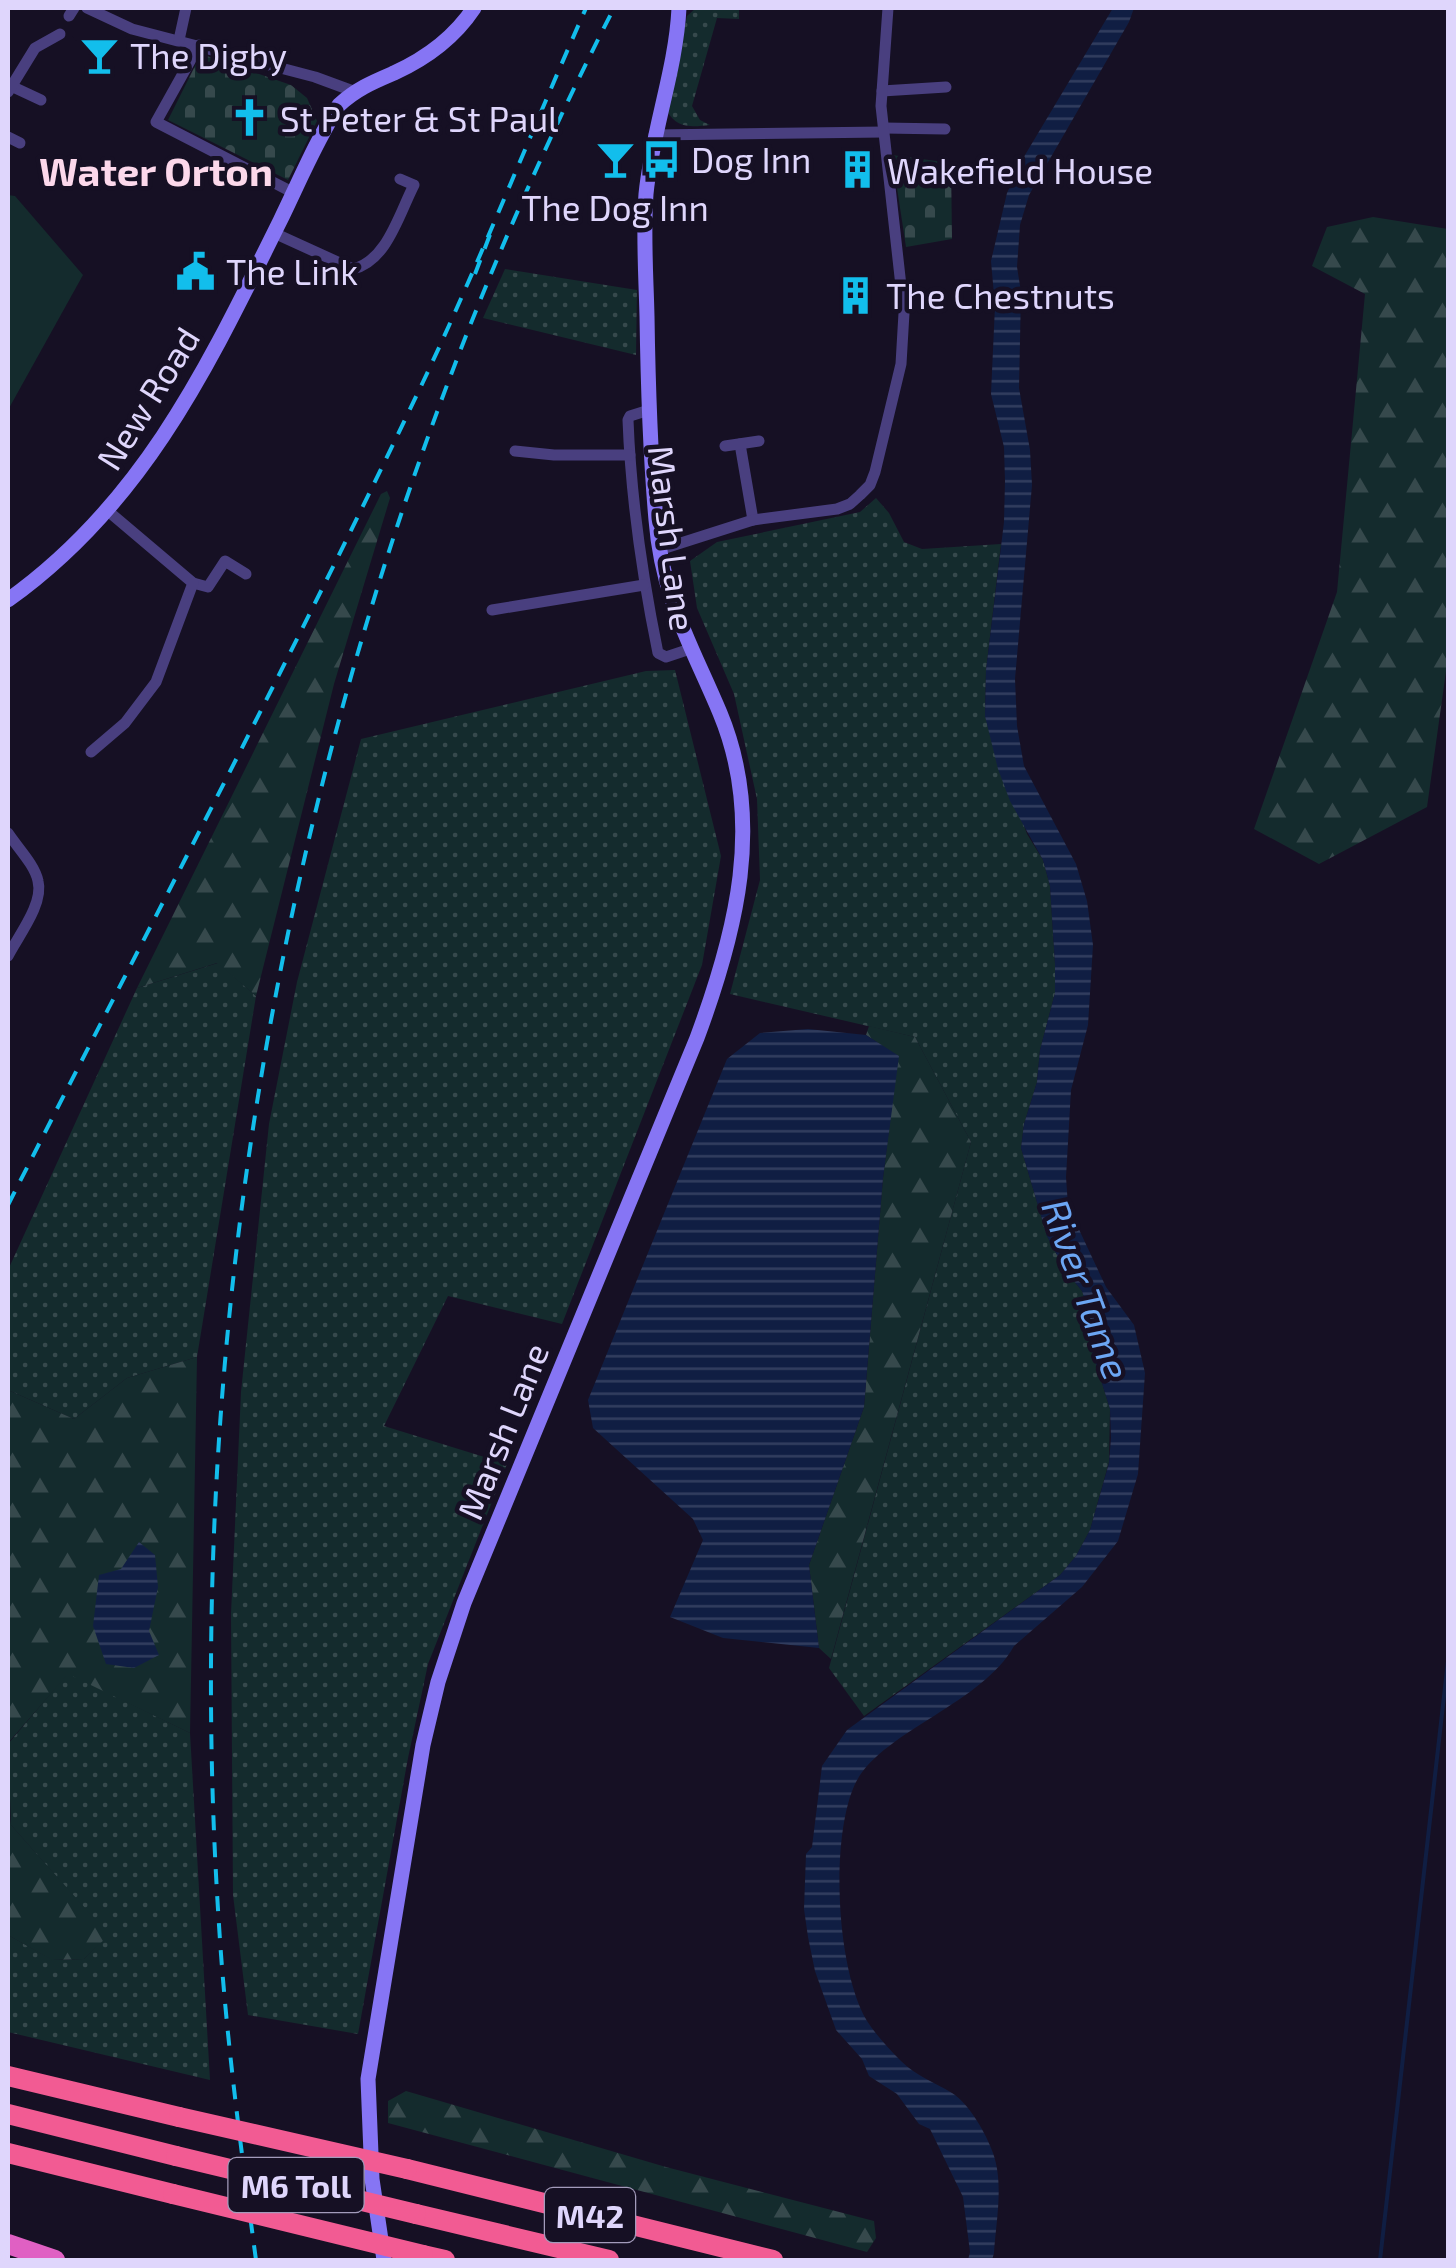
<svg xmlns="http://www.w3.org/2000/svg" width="1456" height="2268" viewBox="0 0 1456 2268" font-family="'Exo 2',sans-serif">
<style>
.grass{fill:url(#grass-dots)}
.forest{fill:url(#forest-firs)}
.cemetery{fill:url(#cemetery-stones)}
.pitch{fill:#142b2d}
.water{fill:url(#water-rules)}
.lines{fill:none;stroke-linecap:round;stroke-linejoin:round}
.stream{stroke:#101e43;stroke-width:4}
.minor{stroke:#493f7f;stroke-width:11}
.secondary{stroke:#8675f4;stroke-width:15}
.trunk{stroke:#e060c3;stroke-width:20}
.motorway{stroke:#f25b93;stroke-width:20}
.rail{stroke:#12beec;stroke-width:4;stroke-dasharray:15 12;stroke-linecap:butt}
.motorway-bridge{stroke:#f25b93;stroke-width:20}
.labels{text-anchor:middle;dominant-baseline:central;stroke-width:9;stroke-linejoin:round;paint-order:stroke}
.shield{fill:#161024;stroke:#a39bbb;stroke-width:2.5}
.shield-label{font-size:32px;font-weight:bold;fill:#dfd6fc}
.poi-label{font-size:35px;fill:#dfd6fc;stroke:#161024;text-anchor:start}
.street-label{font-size:35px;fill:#dfd6fc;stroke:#161024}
.water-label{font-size:38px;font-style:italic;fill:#6ca6f4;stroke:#161024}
.quarter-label{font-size:40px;font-weight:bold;fill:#fcd8eb;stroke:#161024}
</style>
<defs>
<pattern id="grass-dots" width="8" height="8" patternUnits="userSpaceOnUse" patternTransform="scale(2.5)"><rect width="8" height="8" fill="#142b2d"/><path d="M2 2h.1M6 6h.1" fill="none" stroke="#36494c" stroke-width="1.8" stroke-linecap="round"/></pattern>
<pattern id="forest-firs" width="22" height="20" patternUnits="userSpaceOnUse" patternTransform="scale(2.5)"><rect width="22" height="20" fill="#142b2d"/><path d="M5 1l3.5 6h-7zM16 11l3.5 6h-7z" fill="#36494c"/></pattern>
<pattern id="cemetery-stones" width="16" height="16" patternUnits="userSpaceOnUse" patternTransform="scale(2.5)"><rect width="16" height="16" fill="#142b2d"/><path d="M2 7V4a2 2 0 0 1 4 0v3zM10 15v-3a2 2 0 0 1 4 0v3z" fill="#36494c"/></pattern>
<pattern id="water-rules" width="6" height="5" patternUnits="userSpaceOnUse" patternTransform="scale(2.5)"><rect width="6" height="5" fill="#101e43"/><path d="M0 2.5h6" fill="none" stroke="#323e5f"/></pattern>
</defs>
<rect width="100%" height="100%" fill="#161024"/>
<g class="grass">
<path d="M 696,8 L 734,8 L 739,9 L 739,19 L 717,18 L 692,106 L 700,120 L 710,125 C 692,127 677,129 667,111 L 687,16 Z"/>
<polygon points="505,269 637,290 636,355 483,318"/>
<polygon points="876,498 889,513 904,542 922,549 1001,544 986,670 985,716 1027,834 1043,860 1050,886 1055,964 1055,993 1040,1050 1037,1082 1024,1124 1021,1148 1047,1236 1065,1270 1082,1291 1089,1313 1092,1351 1110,1409 1109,1462 1090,1530 1076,1556 1060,1575 864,1716 829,1668 971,1142 915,1037 730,994 760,880 757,799 734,694 697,608 690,561 717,542 860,512"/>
<polygon points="675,670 721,856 702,965 562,1324 448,1296 384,1426 507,1464 428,1664 408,1758 358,2034 248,2015 233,1895 231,1614 241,1392 269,1124 297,982 361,739 646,671"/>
<polygon points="218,963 256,996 197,1357 127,1378 74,1419 8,1390 8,1270 137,988"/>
<polygon points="68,1673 190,1733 210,2080 8,2032 8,1935 53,1960 84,1959 108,1935 11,1825 8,1744"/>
</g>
<g class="forest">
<polygon points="1373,217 1448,229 1448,657 1427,807 1319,864 1254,829 1337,592 1365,294 1312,266 1327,227"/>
<polygon points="387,491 390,498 334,684 256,996 217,963 137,988 381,494"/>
<polygon points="869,1026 915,1037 971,1142 831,1659 819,1648 809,1565 864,1407 883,1178 898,1056 866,1035"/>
<polygon points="197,1357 190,1733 68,1674 8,1743 8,1390 74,1419 127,1378"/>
<polygon points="8,1800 11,1825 109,1935 84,1959 52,1960 8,1935"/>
<polygon points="406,2091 666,2167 874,2221 876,2238 867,2252 388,2123 388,2101"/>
</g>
<g class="cemetery">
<polygon points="201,54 291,85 307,98 317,121 288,180 168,120"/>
<polygon points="892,155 951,163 952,239 906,247"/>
</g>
<polygon class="pitch" points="8,195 15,196 83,275 8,410"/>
<g class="water">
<path d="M 1113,8 L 1134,8 L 1129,22 L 1029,195 L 1020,225 L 1017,267 L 1021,292 L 1019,388 L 1030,450 L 1032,485 L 1015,679 L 1017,726 L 1024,766 L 1076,864 L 1087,901 L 1093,945 L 1088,1025 L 1071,1090 L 1066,1177 L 1068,1206 L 1106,1287 L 1134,1325 L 1145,1373 L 1138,1474 L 1118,1541 L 1082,1587 L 1014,1646 C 982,1704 880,1732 855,1784 C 830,1838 836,1969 867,2021 C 876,2035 889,2049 901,2061 C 916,2076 934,2082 952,2093 C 968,2103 984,2130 991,2148 C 1005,2180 996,2219 994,2253 L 992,2260 L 968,2260 L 970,2252 L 963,2197 L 930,2129 L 919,2124 L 897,2094 L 869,2076 L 862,2059 L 836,2030 L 815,1971 L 808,1937 L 804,1909 L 806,1854 L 812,1847 L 822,1766 L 847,1730 L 1060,1575 L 1076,1556 L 1090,1530 L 1109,1463 L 1111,1438 L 1110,1409 L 1092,1351 L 1089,1313 L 1082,1291 L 1065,1270 L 1047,1236 L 1021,1148 L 1024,1124 L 1037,1082 L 1040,1050 L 1055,993 L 1055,964 L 1050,886 L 1043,860 L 1010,801 L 998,769 L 985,716 L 986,670 L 1004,522 L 1005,481 L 1004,447 L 991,394 L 995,306 L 991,261 L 1007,193 L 1025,155 Z"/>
<polygon points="808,1029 866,1035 899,1056 883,1178 864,1407 809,1565 819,1648 723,1638 670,1617 703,1540 693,1519 593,1428 588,1400 727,1059 760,1033"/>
<polygon points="139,1542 155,1555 158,1587 149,1631 159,1655 134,1668 106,1664 93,1626 99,1575 121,1569"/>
</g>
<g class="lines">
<polyline class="stream" points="1380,2260 1448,1661"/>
<g class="minor">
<polyline points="87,8 132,29 315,77 353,91"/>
<polyline points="69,16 74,8"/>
<polyline points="179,40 186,8"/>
<polyline points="199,45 156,122 294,193"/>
<polyline points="11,86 41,100"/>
<polyline points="882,91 946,87"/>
<polyline points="8,92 35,48 60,34"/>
<polyline points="884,128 945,129"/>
<polyline points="654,135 884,132"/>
<polyline points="8,137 20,143"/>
<path d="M 274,233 L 353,269 C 387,261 399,214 414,185 L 400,179"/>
<path d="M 649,410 L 630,416 L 628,420 C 631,499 642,575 658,653 L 666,657 L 690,649"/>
<polyline points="740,444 753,520"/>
<polyline points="725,446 759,441"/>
<polyline points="515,451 554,455 630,455"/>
<polyline points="659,550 753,520 837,509 850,504 860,495 870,485 875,472 901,364 904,313 881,106 888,8"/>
<polyline points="193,583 208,587 225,561 246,574"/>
<polyline points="492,610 644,585"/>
<polyline points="91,752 125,723 156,682 193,583 108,511"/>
<path d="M 8,833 C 17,847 35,865 38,881 C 44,904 18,936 8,956"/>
</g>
<g class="secondary">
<path d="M 8,600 C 144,503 208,366 280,221 C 299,182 316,141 339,105 C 356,89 373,82 394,73 C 427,58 454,38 474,8"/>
<path d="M 384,2260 L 372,2179 L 368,2079 L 423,1745 L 438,1682 L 464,1603 L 697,1038 C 736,933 765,821 720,713 C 691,644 662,598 656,520 C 650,452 648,384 647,316 C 646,275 643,234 646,194 C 652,131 676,70 679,8"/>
</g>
<polyline class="trunk" points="8,2244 55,2260"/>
<g class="motorway">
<polyline points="8,2076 179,2117"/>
<polyline points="8,2114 176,2156"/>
<polyline points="8,2153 173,2194"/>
<polyline points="407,2169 773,2260"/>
<polyline points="416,2214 609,2260"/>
<polyline points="423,2255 445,2260"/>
</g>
<g class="rail">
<polyline points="475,274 491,232"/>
<path d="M 8,1205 C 147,931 291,659 423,382 C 481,259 531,132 586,8"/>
<path d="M 256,2260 C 241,2149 226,2037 219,1925 C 175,1264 312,597 614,8"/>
</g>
<g class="motorway-bridge">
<polyline points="179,2117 407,2169"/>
<polyline points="176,2156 416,2214"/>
<polyline points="173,2194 423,2255"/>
</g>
</g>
<defs>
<symbol id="bar-bare" viewBox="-9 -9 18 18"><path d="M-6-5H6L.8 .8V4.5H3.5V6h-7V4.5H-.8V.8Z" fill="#12beec" stroke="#161024" stroke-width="2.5" paint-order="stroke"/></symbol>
<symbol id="church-bare" viewBox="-9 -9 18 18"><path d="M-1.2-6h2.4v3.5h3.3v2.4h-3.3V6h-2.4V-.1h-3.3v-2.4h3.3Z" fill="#12beec" stroke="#161024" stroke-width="2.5" paint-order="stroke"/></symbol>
<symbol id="bus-bare" viewBox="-9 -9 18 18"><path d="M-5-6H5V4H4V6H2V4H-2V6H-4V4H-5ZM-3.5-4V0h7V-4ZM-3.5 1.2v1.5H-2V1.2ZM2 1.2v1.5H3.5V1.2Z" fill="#12beec" stroke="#161024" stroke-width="2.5" paint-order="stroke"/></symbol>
<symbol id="building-bare" viewBox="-9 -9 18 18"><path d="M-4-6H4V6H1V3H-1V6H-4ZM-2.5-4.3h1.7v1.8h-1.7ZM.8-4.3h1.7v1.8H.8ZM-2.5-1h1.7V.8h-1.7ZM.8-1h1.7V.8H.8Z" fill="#12beec" stroke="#161024" stroke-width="2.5" paint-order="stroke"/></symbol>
<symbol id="civic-bare" viewBox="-9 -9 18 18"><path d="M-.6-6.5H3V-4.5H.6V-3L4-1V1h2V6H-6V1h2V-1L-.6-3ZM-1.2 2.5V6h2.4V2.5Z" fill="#12beec" stroke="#161024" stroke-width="2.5" paint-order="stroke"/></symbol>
</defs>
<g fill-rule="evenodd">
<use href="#bar-bare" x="72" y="28" width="55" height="55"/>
<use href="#church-bare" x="222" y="90" width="55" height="55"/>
<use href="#bus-bare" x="634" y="132" width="55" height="55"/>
<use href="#bar-bare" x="588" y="132" width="55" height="55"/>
<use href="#building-bare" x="830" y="142" width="55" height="55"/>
<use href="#civic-bare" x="168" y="244" width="55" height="55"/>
<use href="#building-bare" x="828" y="268" width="55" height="55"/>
</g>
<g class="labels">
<g class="shield">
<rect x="228.5" y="2158" width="135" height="54" rx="8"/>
<rect x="545" y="2188" width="90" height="54" rx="8"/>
</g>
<g class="shield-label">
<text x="296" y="2185">M6 Toll</text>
<text x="590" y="2215">M42</text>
</g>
<g class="poi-label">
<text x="130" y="55">The Digby</text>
<text x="280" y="118">St Peter &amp; St Paul</text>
<text x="691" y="159">Dog Inn</text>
<text x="887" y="170">Wakefield House</text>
<text x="615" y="207" text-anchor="middle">The Dog Inn</text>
<text x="226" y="271">The Link</text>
<text x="886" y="295">The Chestnuts</text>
</g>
<g class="street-label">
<text transform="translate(147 398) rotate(-58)">New Road</text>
<text transform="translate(673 538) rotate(83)">Marsh Lane</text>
<text transform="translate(502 1431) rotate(-68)">Marsh Lane</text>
</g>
<g class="water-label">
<text transform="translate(1087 1289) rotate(70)">River Tame</text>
</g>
<g class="quarter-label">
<text x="156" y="170">Water Orton</text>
</g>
</g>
<rect width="1456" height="2268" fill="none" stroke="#dfd6fc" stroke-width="20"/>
</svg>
